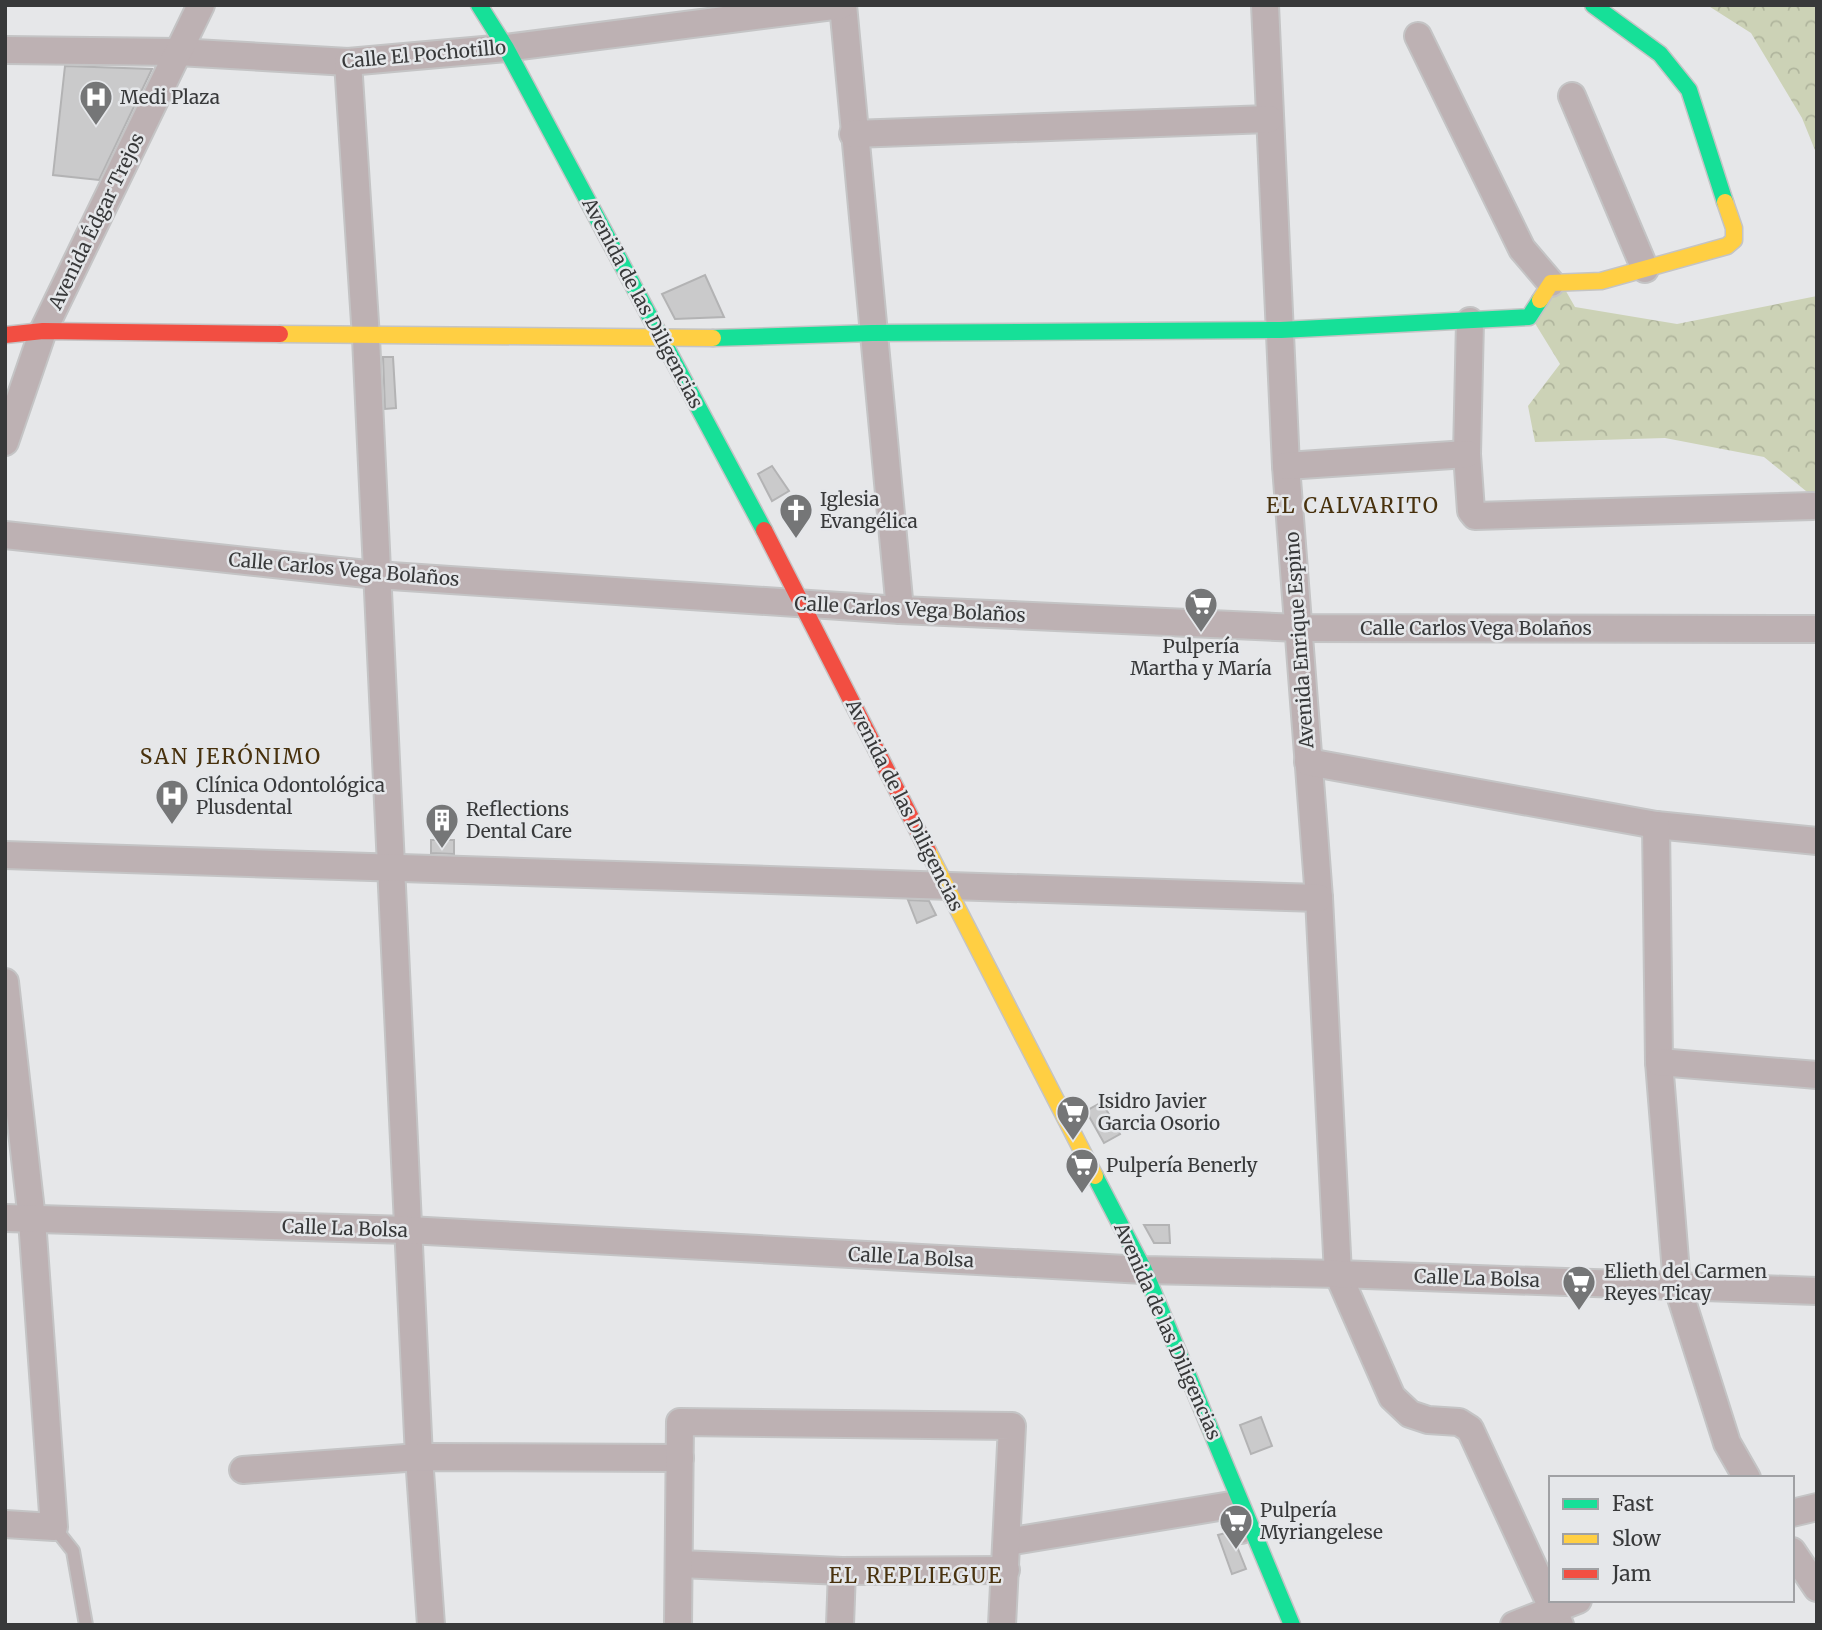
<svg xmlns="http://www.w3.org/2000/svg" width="1822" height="1630" viewBox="0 0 1822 1630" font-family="Merriweather,serif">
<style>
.forest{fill:url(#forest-crowns)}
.building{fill:#cacacb;stroke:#b3b3b4;stroke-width:2}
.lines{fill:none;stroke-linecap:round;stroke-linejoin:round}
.lane-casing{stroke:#c4c4c5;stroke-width:16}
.street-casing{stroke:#c4c4c5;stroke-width:30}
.fast-casing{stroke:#c4c4c5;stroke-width:19}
.slow-casing{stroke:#c4c4c5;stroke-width:19}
.jam-casing{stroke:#c4c4c5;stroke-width:19}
.lane{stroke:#bdb1b3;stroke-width:12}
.street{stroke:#bdb1b3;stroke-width:26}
.fast{stroke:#16e098;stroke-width:16}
.slow{stroke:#ffcf43;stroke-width:16}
.jam{stroke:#f24e42;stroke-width:16}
.labels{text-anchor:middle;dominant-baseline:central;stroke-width:5;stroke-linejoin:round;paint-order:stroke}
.street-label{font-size:19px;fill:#38393a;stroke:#e5e7ea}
.poi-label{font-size:19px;fill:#38393a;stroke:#e5e7ea;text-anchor:start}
.neighbourhood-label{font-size:21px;letter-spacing:2px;fill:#48310d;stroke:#e5e7ea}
</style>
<defs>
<pattern id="forest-crowns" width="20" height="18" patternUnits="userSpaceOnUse" patternTransform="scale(1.75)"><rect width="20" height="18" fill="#ccd2b6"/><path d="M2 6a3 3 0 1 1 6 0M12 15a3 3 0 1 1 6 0" fill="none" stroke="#b0b59d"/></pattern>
</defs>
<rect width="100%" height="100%" fill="#e6e7e9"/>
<g class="forest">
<polygon points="1707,5 1817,5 1817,155 1802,118 1751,33"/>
<polygon points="1563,286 1575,307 1677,324 1817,296 1817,500 1764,457 1665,438 1535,442 1528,406 1560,364 1533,320"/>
</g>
<g class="building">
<polygon points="65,66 152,69 99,180 53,175"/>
<polygon points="705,275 724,317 675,319 662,294"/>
<polygon points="383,357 393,357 396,408 385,409"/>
<polygon points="772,466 789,491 772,501 758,474"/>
<polygon points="431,840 454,840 454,854 431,853"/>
<polygon points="908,900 929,901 936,915 917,923"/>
<polygon points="1102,1102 1120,1134 1104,1143 1086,1111"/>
<polygon points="1144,1225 1169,1225 1170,1243 1154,1243"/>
<polygon points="1261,1417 1272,1446 1251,1454 1240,1425"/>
<polygon points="1225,1533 1236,1544 1246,1569 1232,1574 1218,1535"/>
</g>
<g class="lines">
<defs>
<polyline id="lane" points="54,1527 73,1551 86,1625"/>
<g id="street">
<polyline points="843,5 900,610"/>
<polyline points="1265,5 1286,466 1319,898 1338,1274 1392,1397 1410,1414 1428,1420 1459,1422 1470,1429 1560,1625"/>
<polyline points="1418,36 1522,249 1551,283"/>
<polyline points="5,50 178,52 348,62 506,48 841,5"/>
<polyline points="348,62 366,338 419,1457 431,1625"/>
<polyline points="1572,96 1645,269"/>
<polyline points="853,134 1269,119"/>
<polyline points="1470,321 1467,454 1471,511 1475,516 1813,506"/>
<polyline points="5,442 43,331 201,5"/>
<polyline points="1286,466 1467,454"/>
<polyline points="5,535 376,575 900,610 1299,628 1817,629"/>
<polyline points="1308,762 1656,825 1817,841"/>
<polyline points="1656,825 1659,1062 1677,1285 1727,1443 1747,1478"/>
<polyline points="5,855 1319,898"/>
<polyline points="5,982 32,1220 54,1527 5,1524"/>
<polyline points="1659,1062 1817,1075"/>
<polyline points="5,1218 408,1230 1144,1270 1338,1274 1817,1291"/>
<polyline points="243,1470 419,1457 680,1458"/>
<polyline points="1792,1513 1817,1507"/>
<polyline points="1007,1542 1231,1505 1241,1530"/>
<polyline points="1792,1551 1817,1588"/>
<polyline points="680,1564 842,1571 1006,1570"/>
<polyline points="678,1625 680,1422 1012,1426 1002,1625"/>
<polyline points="840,1625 842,1571"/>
<polyline points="1514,1625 1578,1600"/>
</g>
<g id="fast">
<polyline points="479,5 506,48 764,530"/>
<polyline points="1593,5 1660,54 1689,90 1725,202"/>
<polyline points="713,338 872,333 1281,330 1529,317 1540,300"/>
<polyline points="1095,1176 1144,1270 1292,1625"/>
</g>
<g id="slow">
<polyline points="1540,300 1551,283 1601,281 1727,246 1734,240 1734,228 1725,202"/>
<polyline points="280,334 713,338"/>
<polyline points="928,851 1095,1176"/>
</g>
<g id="jam">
<polyline points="5,335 43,331 280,334"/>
<polyline points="764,530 928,851"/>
</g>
</defs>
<use href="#lane" class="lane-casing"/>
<use href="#street" class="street-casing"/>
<use href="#fast" class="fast-casing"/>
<use href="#slow" class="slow-casing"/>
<use href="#jam" class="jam-casing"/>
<use href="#lane" class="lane"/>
<use href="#street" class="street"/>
<use href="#fast" class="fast"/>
<use href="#slow" class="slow"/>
<use href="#jam" class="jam"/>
</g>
<defs>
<symbol id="hospital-pin" viewBox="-11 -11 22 30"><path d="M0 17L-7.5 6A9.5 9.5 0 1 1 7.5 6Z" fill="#757677" stroke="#e5e7ea"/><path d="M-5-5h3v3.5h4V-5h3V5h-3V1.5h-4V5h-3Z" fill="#fff"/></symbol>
<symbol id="church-pin" viewBox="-11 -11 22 30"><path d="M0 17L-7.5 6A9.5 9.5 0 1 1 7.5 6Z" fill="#757677" stroke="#e5e7ea"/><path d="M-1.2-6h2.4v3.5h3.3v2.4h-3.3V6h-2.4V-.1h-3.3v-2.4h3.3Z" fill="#fff"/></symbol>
<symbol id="supermarket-pin" viewBox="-11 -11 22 30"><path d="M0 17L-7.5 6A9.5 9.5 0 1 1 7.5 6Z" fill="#757677" stroke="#e5e7ea"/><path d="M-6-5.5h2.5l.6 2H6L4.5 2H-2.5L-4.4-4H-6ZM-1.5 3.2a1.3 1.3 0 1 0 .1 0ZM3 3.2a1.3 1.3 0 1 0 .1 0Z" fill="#fff"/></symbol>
<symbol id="building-pin" viewBox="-11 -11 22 30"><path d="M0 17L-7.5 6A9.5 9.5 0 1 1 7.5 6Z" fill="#757677" stroke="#e5e7ea"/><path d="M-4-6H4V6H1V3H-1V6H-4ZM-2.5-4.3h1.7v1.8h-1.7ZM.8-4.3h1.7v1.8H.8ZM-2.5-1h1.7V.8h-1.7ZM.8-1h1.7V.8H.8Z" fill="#fff"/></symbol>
</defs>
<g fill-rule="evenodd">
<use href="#hospital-pin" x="77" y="78" width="38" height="52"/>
<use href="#church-pin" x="777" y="491" width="38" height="52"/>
<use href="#supermarket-pin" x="1182" y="585" width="38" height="52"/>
<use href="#hospital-pin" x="153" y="777" width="38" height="52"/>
<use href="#building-pin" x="423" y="801" width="38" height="52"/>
<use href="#supermarket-pin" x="1054" y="1093" width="38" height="52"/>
<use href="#supermarket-pin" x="1063" y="1146" width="38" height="52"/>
<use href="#supermarket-pin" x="1560" y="1263" width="38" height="52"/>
<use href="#supermarket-pin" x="1217" y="1502" width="38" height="52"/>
</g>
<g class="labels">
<g class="street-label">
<text transform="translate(424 54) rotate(-5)">Calle El Pochotillo</text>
<text transform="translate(96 221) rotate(-64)">Avenida Édgar Trejos</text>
<text transform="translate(643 303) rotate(62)">Avenida de las Diligencias</text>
<text transform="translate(344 569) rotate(5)">Calle Carlos Vega Bolaños</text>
<text transform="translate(910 609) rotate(3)">Calle Carlos Vega Bolaños</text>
<text x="1476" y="628">Calle Carlos Vega Bolaños</text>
<text transform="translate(1299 640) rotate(-94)">Avenida Enrique Espino</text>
<text transform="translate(905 805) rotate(63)">Avenida de las Diligencias</text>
<text transform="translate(345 1228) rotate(2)">Calle La Bolsa</text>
<text transform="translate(911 1257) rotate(3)">Calle La Bolsa</text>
<text transform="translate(1477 1278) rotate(2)">Calle La Bolsa</text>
<text transform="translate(1168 1331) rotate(66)">Avenida de las Diligencias</text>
</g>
<g class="poi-label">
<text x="120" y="97">Medi Plaza</text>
<text x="820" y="499">Iglesia<tspan x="820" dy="22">Evangélica</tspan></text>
<text x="1201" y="646" text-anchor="middle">Pulpería<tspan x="1201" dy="22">Martha y María</tspan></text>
<text x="196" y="785">Clínica Odontológica<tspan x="196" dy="22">Plusdental</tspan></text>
<text x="466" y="809">Reflections<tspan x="466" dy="22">Dental Care</tspan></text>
<text x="1098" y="1101">Isidro Javier<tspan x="1098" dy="22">Garcia Osorio</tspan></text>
<text x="1106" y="1165">Pulpería Benerly</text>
<text x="1604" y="1271">Elieth del Carmen<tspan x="1604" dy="22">Reyes Ticay</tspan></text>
<text x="1260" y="1510">Pulpería<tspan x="1260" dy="22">Myriangelese</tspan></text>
</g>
<g class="neighbourhood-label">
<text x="1353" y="505">EL CALVARITO</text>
<text x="231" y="756">SAN JERÓNIMO</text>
<text x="916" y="1575">EL REPLIEGUE</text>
</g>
</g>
<rect width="1822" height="1630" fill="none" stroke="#38393a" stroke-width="14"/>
<rect x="1549" y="1476" width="245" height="126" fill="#e5e7ea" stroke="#a0a1a4" stroke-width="2"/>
<rect x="1563" y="1499" width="35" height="10" fill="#16e098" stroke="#a0a1a4" stroke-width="2"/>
<text x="1612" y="1511" font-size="21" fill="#38393a">Fast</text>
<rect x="1563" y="1534" width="35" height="10" fill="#ffcf43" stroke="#a0a1a4" stroke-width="2"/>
<text x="1612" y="1546" font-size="21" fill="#38393a">Slow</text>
<rect x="1563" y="1569" width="35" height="10" fill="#f24e42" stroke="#a0a1a4" stroke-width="2"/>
<text x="1612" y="1581" font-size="21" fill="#38393a">Jam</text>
</svg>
